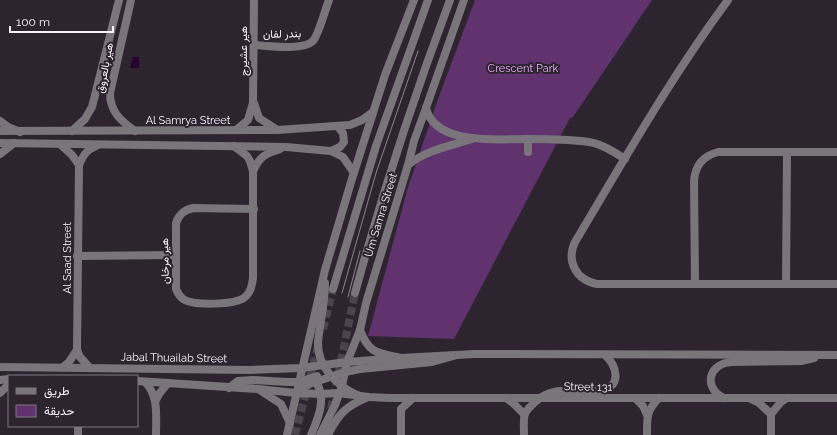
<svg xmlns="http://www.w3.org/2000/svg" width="837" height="435" viewBox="0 0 837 435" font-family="Raleway,Vazirmatn,sans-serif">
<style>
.green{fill:#60326e}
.water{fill:#26022f}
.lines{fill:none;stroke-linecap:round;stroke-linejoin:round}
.tertiary-tunnel{stroke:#4b434e;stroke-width:8;stroke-dasharray:8 4;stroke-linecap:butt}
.minor{stroke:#7a757b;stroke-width:8}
.tertiary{stroke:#7a757b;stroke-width:8}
.tram{stroke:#8b838d;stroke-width:1}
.labels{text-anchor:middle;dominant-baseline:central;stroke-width:4;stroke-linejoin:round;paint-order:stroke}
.street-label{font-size:11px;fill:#f8f2fa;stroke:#2d2430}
.park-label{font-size:11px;fill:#e7b0f8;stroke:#2d2430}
</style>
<rect width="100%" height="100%" fill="#2d2430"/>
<polygon class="green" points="475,0 652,0 573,117 570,118 454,339 368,336 408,187 438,99"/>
<polygon class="water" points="133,57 139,57 139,68 130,68"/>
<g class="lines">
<g class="tertiary-tunnel">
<polyline points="323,329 333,289"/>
<polyline points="331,409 355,293"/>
<polyline points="295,435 318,346"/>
</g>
<g class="minor">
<path d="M 131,0 L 110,93 C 110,112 121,121 135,131"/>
<path d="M 728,0 C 671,77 624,160 575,242 C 566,261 576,280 597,284 L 837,284"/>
<path d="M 254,45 C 268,46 303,51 313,41 C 319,34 325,10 329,0"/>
<polyline points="254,103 259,118 276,129"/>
<path d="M 426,108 C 435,146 499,139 528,139 C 548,139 569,139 589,142 C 602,144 614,152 625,159"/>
<polyline points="236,130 248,120 253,103 254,0"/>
<polyline points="0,131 277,130 350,125 362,120 373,112"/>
<polyline points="72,131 85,119 92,107 119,0"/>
<polyline points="528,139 528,152"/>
<polyline points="0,143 286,147 331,151 343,157 354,173"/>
<polyline points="61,145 72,155 79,165"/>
<path d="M 234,146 L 247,156 L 250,161 L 253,171 L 253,278 C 252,285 251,292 245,297 C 236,305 193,306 183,299 C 179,296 178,293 176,289 L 176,223 C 179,214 184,210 193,208 L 254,209"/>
<polyline points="331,151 340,147 344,142 343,133 337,126"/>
<path d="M 408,165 C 426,150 450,146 472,139"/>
<path d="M 253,171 C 260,156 265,154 280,149"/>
<polyline points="77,256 175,255"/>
<path d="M 695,284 L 694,181 C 695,166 703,156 718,152 L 837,152"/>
<polyline points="786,284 787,152"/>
<polyline points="0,367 250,370 301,368 347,362 401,358 474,354 837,355"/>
<polyline points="63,367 69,362 77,350"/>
<path d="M 90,368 L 80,357 L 77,350 L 79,165 C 83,156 86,150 96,146"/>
<polyline points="0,380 9,379"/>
<polyline points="137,381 258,389 296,393 321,394 339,393 368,397 390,398 837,398"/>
<path d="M 145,382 C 159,396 156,416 156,435"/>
<polyline points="506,398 513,403 524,414"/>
<path d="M 724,398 C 703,388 708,364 731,362 L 801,361 L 814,358"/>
<polyline points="636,399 643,406 647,415"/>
<polyline points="751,399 759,403 771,414"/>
<polyline points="156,400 159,394 168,383"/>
<polyline points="78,426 78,435"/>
<polyline points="401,435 401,409 413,398"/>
<path d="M 524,435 C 524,429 523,419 525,414 C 526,410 532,405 535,402 C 556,383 577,395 602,390 C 623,386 616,365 605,355"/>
<path d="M 647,435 C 647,418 646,411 659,398"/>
<polyline points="771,435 771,414 781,402 787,398"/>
</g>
<g class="tertiary">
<polyline points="0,121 8,127 20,132"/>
<polyline points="0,154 14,143"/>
<path d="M 325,283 C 325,304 320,322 318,342 C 317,367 338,387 359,396"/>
<polyline points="333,289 376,146 428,0"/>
<path d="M 355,293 C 382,194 414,96 450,0"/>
<path d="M 360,330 C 369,354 378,353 401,358"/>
<polyline points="229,388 238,381 253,380 287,382 299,382 317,376"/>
<polyline points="258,389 281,404 290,423"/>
<polyline points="0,393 9,384"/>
<polyline points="296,393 309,384 345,372 360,369 432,362 457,355"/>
<polyline points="287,435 325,270 351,182 385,75 414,0"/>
<path d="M 311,435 C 319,417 328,395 313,378"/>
<polyline points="320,435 335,405 342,386 347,362 360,330 366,303 408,165 414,141 426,108 464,0"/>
<path d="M 328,435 C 338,414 346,406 368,397"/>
</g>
<g class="tram">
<polyline points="342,293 376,173 418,51"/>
<polyline points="348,297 360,251"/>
</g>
</g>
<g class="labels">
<g class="street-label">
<text transform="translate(282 34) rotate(-1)">بندر لفان</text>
<text transform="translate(243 51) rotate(-90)">هير عشيرج</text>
<text transform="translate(105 68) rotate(-79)">هير بالعروق</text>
<text x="188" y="120">Al Samrya Street</text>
<text transform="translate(381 215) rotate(-73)">Um Samra Street</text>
<text transform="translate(67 258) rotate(-90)">Al Saad Street</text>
<text transform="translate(165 261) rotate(-91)">هير مرخان</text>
<text transform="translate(174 358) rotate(1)">Jabal Thuailab Street</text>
<text transform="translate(588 387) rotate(1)">Street 131</text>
</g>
<g class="park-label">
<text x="523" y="68">Crescent Park</text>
</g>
</g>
<rect x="8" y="375" width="130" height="52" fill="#2d2430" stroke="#7e7681"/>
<rect x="16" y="388" width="20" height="6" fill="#7a757b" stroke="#7e7681"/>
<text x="44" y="395" font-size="12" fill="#f8f2fa">طريق</text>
<rect x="16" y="405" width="20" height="12" fill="#60326e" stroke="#7e7681"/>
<text x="44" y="415" font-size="12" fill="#f8f2fa">حديقة</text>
<path d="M10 26v6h103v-6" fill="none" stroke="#f8f2fa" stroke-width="2"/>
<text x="16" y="26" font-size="12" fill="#f8f2fa" stroke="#2d2430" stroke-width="3" paint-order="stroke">100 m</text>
</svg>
